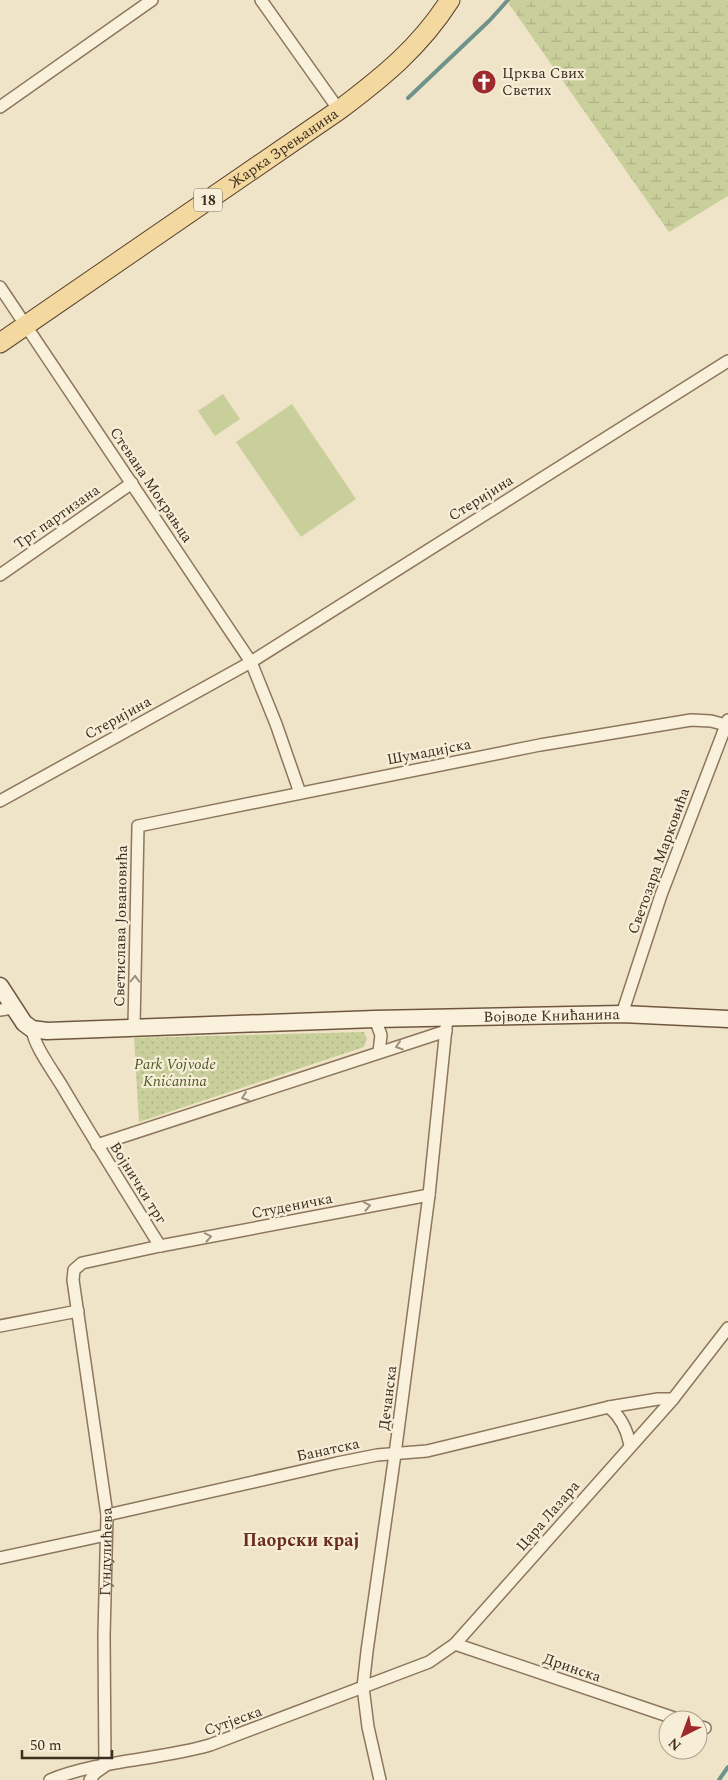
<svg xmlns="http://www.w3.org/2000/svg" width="728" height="1780" viewBox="0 0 728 1780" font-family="Spectral,serif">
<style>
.green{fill:#c9cf9b}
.wetland{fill:url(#wetland-marsh)}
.park{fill:url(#park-dots)}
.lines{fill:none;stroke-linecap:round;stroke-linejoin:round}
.stream{stroke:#6f938a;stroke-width:4}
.street-casing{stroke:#8d765c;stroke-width:14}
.secondary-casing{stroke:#6f573f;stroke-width:19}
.primary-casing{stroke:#5b4430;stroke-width:21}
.street{stroke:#faf1dc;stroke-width:11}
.secondary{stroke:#faf1dc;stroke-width:16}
.primary{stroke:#f3d9a0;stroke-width:19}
.oneway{stroke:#9c907e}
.labels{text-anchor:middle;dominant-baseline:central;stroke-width:4.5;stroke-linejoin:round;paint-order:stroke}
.shield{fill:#f7eed8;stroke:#756857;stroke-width:1}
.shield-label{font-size:14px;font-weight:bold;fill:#3d2e20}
.poi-label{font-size:15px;fill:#3d2e20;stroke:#f7eed8;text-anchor:start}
.street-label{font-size:15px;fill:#3d2e20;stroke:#f7eed8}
.park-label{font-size:15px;font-style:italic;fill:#4d5a26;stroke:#f7eed8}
.quarter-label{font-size:18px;font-weight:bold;fill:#6b2e1e;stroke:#f7eed8}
</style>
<defs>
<pattern id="wetland-marsh" width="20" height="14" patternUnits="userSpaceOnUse" patternTransform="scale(1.25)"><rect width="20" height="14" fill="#c9cf9b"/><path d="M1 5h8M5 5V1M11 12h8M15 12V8" fill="none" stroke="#aeb285"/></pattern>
<pattern id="park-dots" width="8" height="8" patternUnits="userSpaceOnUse" patternTransform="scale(1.25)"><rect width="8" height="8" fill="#c9cf9b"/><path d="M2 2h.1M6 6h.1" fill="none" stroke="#aeb285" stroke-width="1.8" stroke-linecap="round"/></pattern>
</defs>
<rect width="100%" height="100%" fill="#f0e4c8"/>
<g class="green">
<polygon points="223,394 240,419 215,436 198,411"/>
<polygon points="292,404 356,499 301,537 236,442"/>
</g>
<polygon class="wetland" points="510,0 728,0 728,196 669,232 509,4"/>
<polygon class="park" points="364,1032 367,1039 364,1047 139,1122 134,1038"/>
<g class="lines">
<g class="stream">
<polyline points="408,98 490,20 508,0"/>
<polyline points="719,1780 728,1767"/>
</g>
<defs>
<g id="street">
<polyline points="261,0 339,110"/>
<polyline points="0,107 152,0"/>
<polyline points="0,287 251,662 276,724 300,793"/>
<polyline points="0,575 132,483"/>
<polyline points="0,801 251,662 728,361"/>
<polyline points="0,1010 13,1008"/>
<polyline points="622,1014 661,895 728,720"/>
<polyline points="375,1019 381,1035 379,1052"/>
<polyline points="134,1027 138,826 540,745 691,720 711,721 726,725"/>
<path d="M 32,1029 C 34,1046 53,1071 62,1086 C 94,1140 127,1193 160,1246"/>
<polyline points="97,1145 446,1031"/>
<polyline points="0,1326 78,1311"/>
<path d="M 609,1407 C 621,1417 627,1429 630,1445"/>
<polyline points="107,1515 337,1463 377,1455 427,1451 609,1407 658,1399 673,1399"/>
<polyline points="0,1558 106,1535"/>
<polyline points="455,1644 680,1720"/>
<polyline points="698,1726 705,1728"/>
<path d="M 50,1780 C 99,1760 159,1760 210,1745 L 429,1662 L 455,1644 L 673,1399 L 728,1328"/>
<path id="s1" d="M 90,1780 L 95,1773 L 105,1766 L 104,1636 L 107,1515 L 73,1280 L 74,1270 L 82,1263 L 160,1246 L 429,1195"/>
<polyline points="380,1780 368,1727 363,1687 367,1651 395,1454 429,1195 447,1018"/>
</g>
<g id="secondary">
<path id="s2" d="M 0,986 L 24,1023 L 32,1029 L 47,1031 L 375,1019 L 622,1014 L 728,1019"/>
</g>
<g id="primary">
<path id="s3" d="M 0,343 L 339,110 C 383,77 420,47 450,0"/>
</g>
</defs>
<use href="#street" class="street-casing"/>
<use href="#secondary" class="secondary-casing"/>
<use href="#primary" class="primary-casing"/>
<use href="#street" class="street"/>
<use href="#secondary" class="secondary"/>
<use href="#primary" class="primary"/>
</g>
<defs><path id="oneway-chevron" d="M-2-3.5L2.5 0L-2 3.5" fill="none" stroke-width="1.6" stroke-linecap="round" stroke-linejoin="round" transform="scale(1.25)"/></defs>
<g class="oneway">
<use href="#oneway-chevron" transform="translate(135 979) rotate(-89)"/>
<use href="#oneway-chevron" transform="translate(399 1046) rotate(162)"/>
<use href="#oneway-chevron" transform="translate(245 1097) rotate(162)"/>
<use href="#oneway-chevron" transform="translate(367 1206) rotate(-11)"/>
<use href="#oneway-chevron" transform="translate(208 1237) rotate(-11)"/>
</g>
<defs>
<symbol id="church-disc" viewBox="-11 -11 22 22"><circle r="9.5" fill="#9e2a2b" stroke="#f7eed8"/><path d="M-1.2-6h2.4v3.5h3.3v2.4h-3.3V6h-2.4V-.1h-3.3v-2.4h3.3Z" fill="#fff"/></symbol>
</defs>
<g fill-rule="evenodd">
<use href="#church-disc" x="470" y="68" width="28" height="28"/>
</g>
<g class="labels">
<rect class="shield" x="194" y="188.5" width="28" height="23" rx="4"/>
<g class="shield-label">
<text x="208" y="200">18</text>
</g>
<g class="poi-label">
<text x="502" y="73">Црква Свих<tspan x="502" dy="17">Светих</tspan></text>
</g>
<g class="street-label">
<text stroke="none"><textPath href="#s3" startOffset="344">Жарка Зрењанина</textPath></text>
<text transform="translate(151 485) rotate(56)">Стевана Мокрањца</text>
<text transform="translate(481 498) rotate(-32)">Стеријина</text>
<text transform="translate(57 517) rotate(-35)">Трг партизана</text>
<text transform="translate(118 718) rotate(-29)">Стеријина</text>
<text transform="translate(429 752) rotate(-11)">Шумадијска</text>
<text transform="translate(659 861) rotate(-70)">Светозара Марковића</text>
<text transform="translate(121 926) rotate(-89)">Светислава Јовановића</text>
<text stroke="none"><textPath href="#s2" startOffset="574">Војводе Книћанина</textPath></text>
<text transform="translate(138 1183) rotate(58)">Војнички трг</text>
<text transform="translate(292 1206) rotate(-11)">Студеничка</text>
<text transform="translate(388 1398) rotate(-83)">Дечанска</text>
<text transform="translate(328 1450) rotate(-12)">Банатска</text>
<text transform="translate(548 1516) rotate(-49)">Цара Лазара</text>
<text stroke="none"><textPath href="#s1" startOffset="235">Гундулићева</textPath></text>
<text transform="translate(572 1668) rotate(19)">Дринска</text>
<text transform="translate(233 1721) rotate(-20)">Сутјеска</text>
</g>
<g class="park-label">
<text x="175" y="1064">Park Vojvode<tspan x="175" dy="17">Knićanina</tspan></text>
</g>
<g class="quarter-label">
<text x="301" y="1540">Паорски крај</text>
</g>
</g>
<g transform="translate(683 1735) rotate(222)"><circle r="24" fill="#f7eed8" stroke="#ada18e"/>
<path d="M0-4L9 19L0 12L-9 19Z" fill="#9e2a2b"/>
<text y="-8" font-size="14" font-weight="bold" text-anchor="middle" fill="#3d2e20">N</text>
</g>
<path d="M22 1750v8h90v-8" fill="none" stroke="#3d2e20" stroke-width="2.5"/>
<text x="30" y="1750" font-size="15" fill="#3d2e20" stroke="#f7eed8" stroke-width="4" paint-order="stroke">50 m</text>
</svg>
